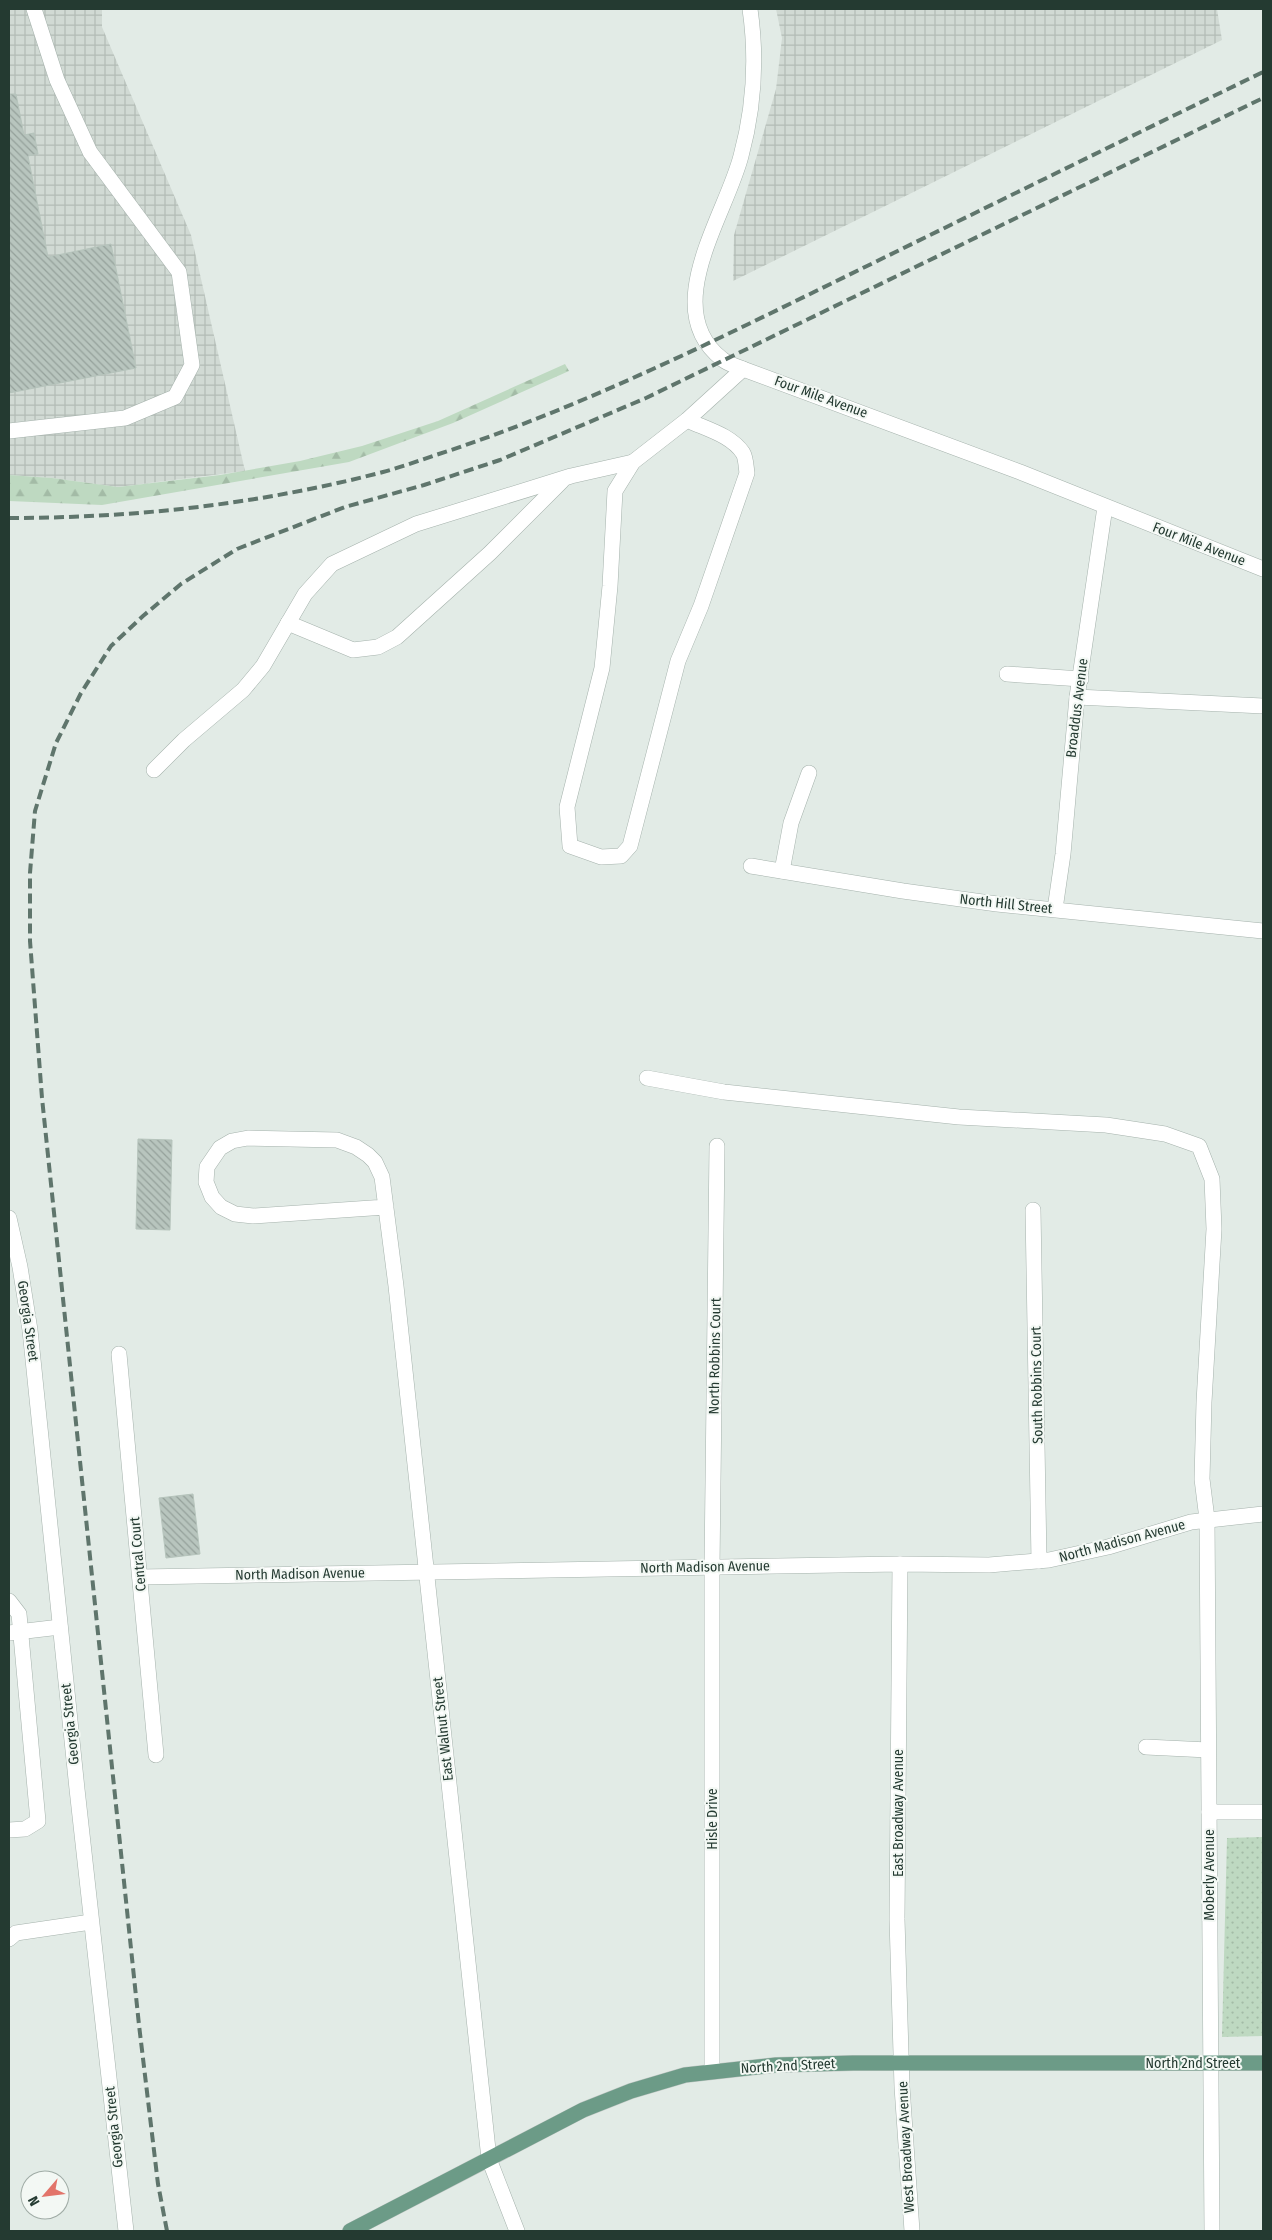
<svg xmlns="http://www.w3.org/2000/svg" width="1272" height="2240" viewBox="0 0 1272 2240" font-family="'Fira Sans Condensed',sans-serif">
<style>
.industrial{fill:url(#industrial-grid)}
.forest{fill:url(#forest-firs)}
.park{fill:url(#park-dots)}
.building{fill:url(#building-back-hatch);stroke:#b6c4bc}
.lines{fill:none;stroke-linecap:round;stroke-linejoin:round}
.minor-casing{stroke:#a5b2ac;stroke-width:16}
.major-casing{stroke:#c2c8c5;stroke-width:16}
.minor{stroke:#fff;stroke-width:15}
.major{stroke:#6c9b87;stroke-width:15}
.rail{stroke:#5f756c;stroke-width:4;stroke-dasharray:10 5;stroke-linecap:butt}
.labels{text-anchor:middle;dominant-baseline:central;stroke-width:4;stroke-linejoin:round;paint-order:stroke}
.street-label{font-size:14px;fill:#243a31;stroke:#f3f8f4}
</style>
<defs>
<pattern id="industrial-grid" width="8" height="8" patternUnits="userSpaceOnUse" patternTransform="scale(1.25)"><rect width="8" height="8" fill="#d1dad4"/><path d="M0 4h8M4 0v8" fill="none" stroke="#b3bcb6"/></pattern>
<pattern id="forest-firs" width="22" height="20" patternUnits="userSpaceOnUse" patternTransform="scale(1.25)"><rect width="22" height="20" fill="#bed9c1"/><path d="M5 1l3.5 6h-7zM16 11l3.5 6h-7z" fill="#a3bba6"/></pattern>
<pattern id="park-dots" width="8" height="8" patternUnits="userSpaceOnUse" patternTransform="scale(1.25)"><rect width="8" height="8" fill="#bed9c1"/><path d="M2 2h.1M6 6h.1" fill="none" stroke="#a3bba6" stroke-width="1.8" stroke-linecap="round"/></pattern>
<pattern id="building-back-hatch" width="6" height="6" patternUnits="userSpaceOnUse" patternTransform="scale(1.25)"><rect width="6" height="6" fill="#b8c5be"/><path d="M-1 5l2 2M0 0l6 6M5-1l2 2" fill="none" stroke="#95a19b"/></pattern>
</defs>
<rect width="100%" height="100%" fill="#e2ebe6"/>
<g class="industrial">
<polygon points="9,9 102,9 102,27 191,235 245,471 118,487 52,478 9,475"/>
<polygon points="776,9 1217,9 1222,40 733,281 734,235 776,89 782,38"/>
</g>
<polygon class="forest" points="565,364 569,371 453,423 349,462 102,505 9,501 9,475 52,478 118,487 220,475 300,461 362,446 438,421"/>
<polygon class="park" points="1263,1837 1263,2036 1222,2037 1227,1838"/>
<g class="building">
<polygon points="9,94 16,94 24,135 34,133 38,154 28,156 48,257 111,244 136,368 9,393"/>
<polygon points="138,1139 172,1140 170,1230 136,1229"/>
<polygon points="193,1494 200,1554 166,1558 159,1498"/>
</g>
<g class="lines">
<defs>
<g id="minor">
<path d="M 750,9 C 757,58 754,108 741,156 C 726,215 658,309 722,359 C 728,364 736,366 743,369 L 1020,472 L 1263,569"/>
<path d="M 687,420 C 706,429 731,435 743,453 C 746,458 746,467 747,473 L 701,606 L 678,661 L 630,846 L 621,856 L 601,857 L 570,846 L 567,807 L 602,668 L 610,586 L 615,491 L 633,462 L 687,420 L 743,369"/>
<polyline points="9,431 125,418 175,397 192,365 179,272 90,152 57,80 34,9"/>
<polyline points="288,623 353,650 378,647 397,637 490,553 562,481"/>
<polyline points="1007,674 1081,679"/>
<polyline points="1077,697 1263,706"/>
<polyline points="154,770 184,740 243,690 263,666 305,594 332,564 416,524 571,476 633,462"/>
<polyline points="751,866 903,891 997,904 1263,931"/>
<polyline points="782,871 791,823 809,773"/>
<polyline points="1055,909 1063,854 1077,697 1105,507"/>
<polyline points="647,1078 724,1092 959,1117 1106,1125 1165,1134 1199,1146 1212,1179 1214,1229 1204,1402 1202,1479 1207,1519 1212,2231"/>
<polyline points="386,1207 253,1216 235,1214 221,1207 212,1197 206,1182 207,1167 220,1148 232,1141 248,1138 337,1140 356,1147 368,1155 375,1162 382,1177 396,1286 489,2159 517,2231"/>
<polyline points="1033,1210 1039,1561"/>
<polyline points="9,1218 20,1267 30,1330 77,1789 126,2231"/>
<polyline points="119,1354 156,1755"/>
<polyline points="900,1564 897,1919 902,2087 912,2231"/>
<polyline points="140,1577 900,1564 989,1565 1049,1560 1108,1547 1191,1522 1263,1514"/>
<polyline points="9,1601 19,1614 38,1821 25,1829 9,1830"/>
<polyline points="9,1633 60,1627"/>
<polyline points="1146,1747 1208,1750"/>
<polyline points="1209,1812 1263,1812"/>
<polyline points="9,1939 16,1933 91,1922"/>
<polyline points="712,2071 712,1567 717,1146"/>
</g>
<polyline id="major" points="350,2231 583,2110 631,2091 685,2075 776,2065 853,2063 1263,2063"/>
</defs>
<use href="#minor" class="minor-casing"/>
<use href="#major" class="major-casing"/>
<use href="#minor" class="minor"/>
<use href="#major" class="major"/>
<g class="rail">
<path d="M 9,518 C 136,518 261,504 383,472 C 405,466 426,458 448,451 C 574,409 694,351 814,292 C 963,219 1113,145 1263,72"/>
<polyline points="167,2231 158,2184 139,2025 42,1098 30,941 30,873 35,811 56,743 81,693 111,646 143,616 181,584 237,549 345,507 424,485 500,460 646,398 1263,98"/>
</g>
</g>
<g class="labels">
<g class="street-label">
<text transform="translate(821 397) rotate(20)">Four Mile Avenue</text>
<text transform="translate(1199 544) rotate(21)">Four Mile Avenue</text>
<text transform="translate(1077 708) rotate(-83)">Broaddus Avenue</text>
<text transform="translate(1006 904) rotate(6)">North Hill Street</text>
<text transform="translate(28 1321) rotate(82)">Georgia Street</text>
<text transform="translate(715 1356) rotate(-89)">North Robbins Court</text>
<text transform="translate(1037 1385) rotate(-91)">South Robbins Court</text>
<text transform="translate(1122 1541) rotate(-15)">North Madison Avenue</text>
<text transform="translate(138 1554) rotate(-95)">Central Court</text>
<text transform="translate(705 1567) rotate(-1)">North Madison Avenue</text>
<text transform="translate(300 1574) rotate(-1)">North Madison Avenue</text>
<text transform="translate(70 1724) rotate(-96)">Georgia Street</text>
<text transform="translate(443 1729) rotate(-96)">East Walnut Street</text>
<text transform="translate(898 1813) rotate(-90)">East Broadway Avenue</text>
<text transform="translate(712 1819) rotate(-90)">Hisle Drive</text>
<text transform="translate(1209 1875) rotate(-90)">Moberly Avenue</text>
<text x="1193" y="2063">North 2nd Street</text>
<text transform="translate(788 2066) rotate(-3)">North 2nd Street</text>
<text transform="translate(114 2127) rotate(-96)">Georgia Street</text>
<text transform="translate(906 2147) rotate(-93)">West Broadway Avenue</text>
</g>
</g>
<rect width="1272" height="2240" fill="none" stroke="#243a31" stroke-width="20"/>
<g transform="translate(45 2195) rotate(242)"><circle r="24" fill="#f3f8f4" stroke="#a0aca6"/>
<path d="M0-4L9 19L0 12L-9 19Z" fill="#e2746a"/>
<text y="-8" font-size="14" font-weight="bold" text-anchor="middle" fill="#243a31">N</text>
</g>
</svg>
